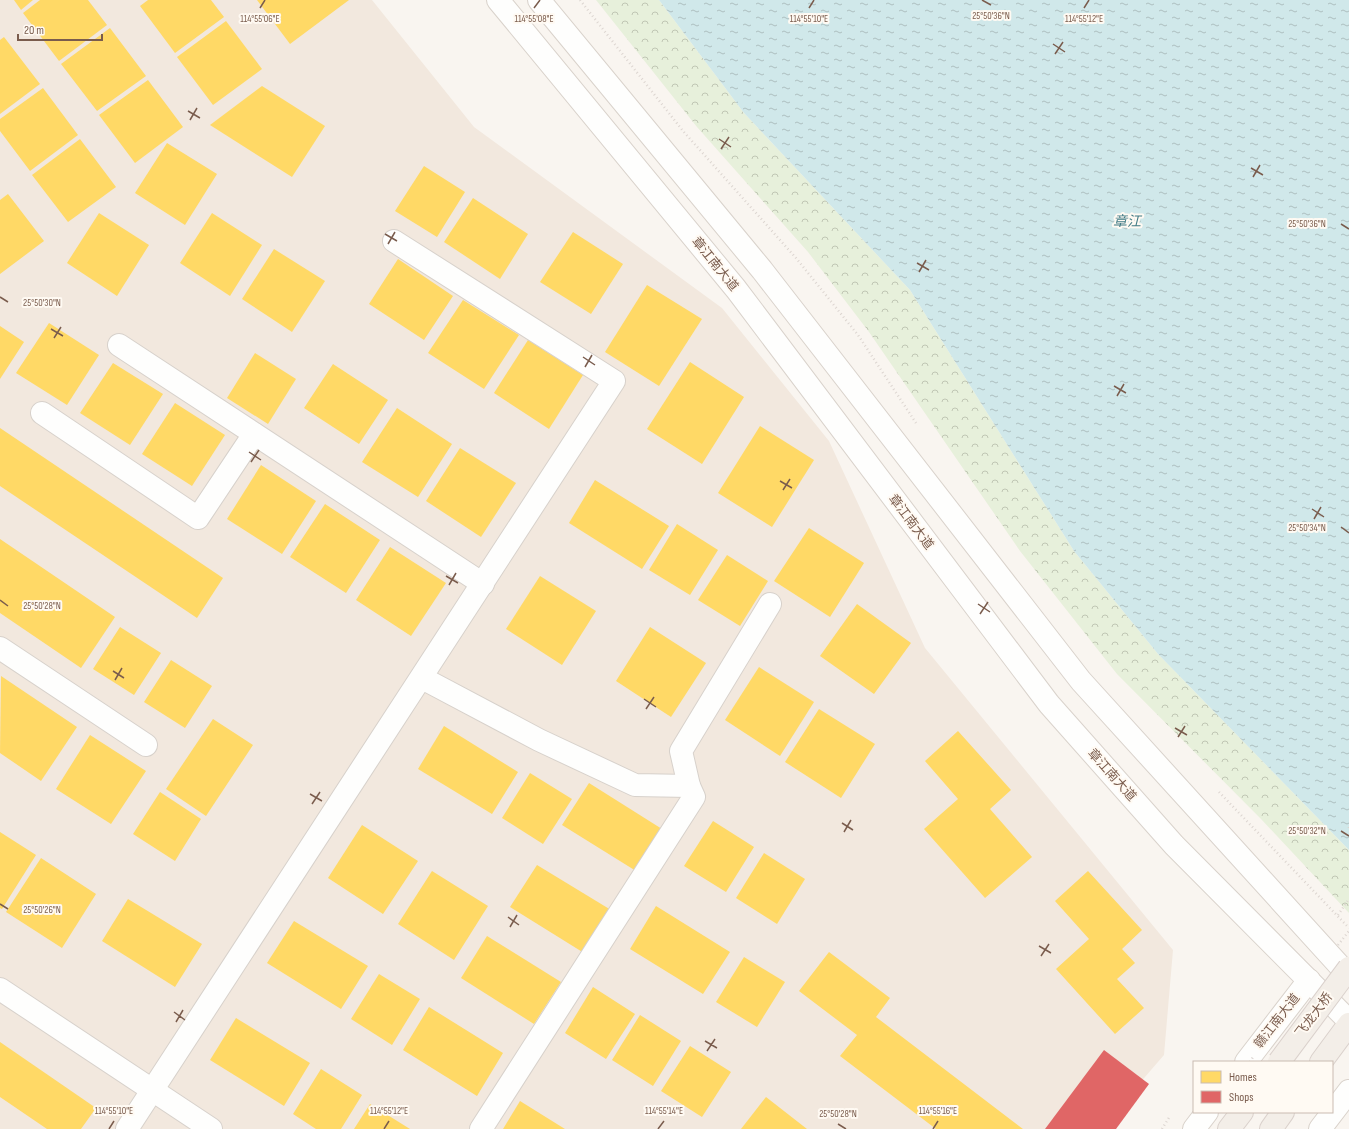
<svg xmlns="http://www.w3.org/2000/svg" width="1349" height="1129" viewBox="0 0 1349 1129" font-family="'Sofia Sans Condensed','Noto Sans SC',sans-serif">
<style>
.residential{fill:#f2e8de}
.park{fill:url(#park-crowns)}
.water{fill:url(#water-ripples)}
.homes{fill:#ffd966}
.shops{fill:#e06666}
.lines{fill:none;stroke-linecap:round;stroke-linejoin:round}
.minor-casing{stroke:#d7d1cb;stroke-width:24}
.secondary-casing{stroke:#d9d2cb;stroke-width:24}
.primary-casing{stroke:#dad1cc;stroke-width:24}
.path{stroke:#dcd5d0;stroke-width:2.5;stroke-dasharray:1 3;stroke-linecap:butt}
.minor{stroke:#fefefd;stroke-width:22}
.secondary{stroke:#fefefd;stroke-width:22}
.primary{stroke:#f3eee8;stroke-width:22}
.primary-bridge-casing{stroke:#dad1cc;stroke-width:24;stroke-linecap:butt}
.path-bridge{stroke:#dcd5d0;stroke-width:2.5;stroke-dasharray:1 3;stroke-linecap:butt}
.primary-bridge{stroke:#f3eee8;stroke-width:22}
.ticks{fill:none;stroke:#7a5c4d;stroke-width:1.5}
.labels{text-anchor:middle;dominant-baseline:central;stroke-width:4;stroke-linejoin:round;paint-order:stroke}
.street-label{font-size:13px;fill:#7a5c4d;stroke:#fffaf3}
.water-label{font-size:14px;font-style:italic;fill:#437c86;stroke:#fffaf3}
.ticks-label{font-size:10px;text-anchor:middle;fill:#7a5c4d;stroke:#fffaf3;stroke-width:4;stroke-linejoin:round;paint-order:stroke}
</style>
<defs>
<pattern id="park-crowns" width="20" height="18" patternUnits="userSpaceOnUse"><rect width="20" height="18" fill="#e7f0db"/><path d="M2 6a3 3 0 1 1 6 0M12 15a3 3 0 1 1 6 0" fill="none" stroke="#c0c6b4"/></pattern>
<pattern id="water-ripples" width="26" height="14" patternUnits="userSpaceOnUse"><rect width="26" height="14" fill="#d0e8ea"/><path d="M2 4q2-2 4 0t4 0M15 11q2-2 4 0t4 0" fill="none" stroke="#aebfc0"/></pattern>
</defs>
<rect width="100%" height="100%" fill="#f9f5f0"/>
<polygon class="residential" points="0,0 372,0 474,127 722,308 829,441 925,648 1173,950 1164,1055 1100,1129 0,1129"/>
<polygon class="park" points="596,0 659,0 744,113 910,290 1074,551 1158,654 1349,850 1349,913 1261,819 1117,674 1020,551 869,332 808,252 697,127"/>
<polygon class="water" points="659,0 1349,0 1349,850 1158,654 1074,551 910,290 744,113"/>
<g class="homes">
<polygon points="14,0 33,0 21,10"/>
<polygon points="40,0 88,0 107,25 59,61 23,13"/>
<polygon points="148,0 211,0 224,17 175,53 140,6"/>
<polygon points="257,0 349,0 290,44"/>
<polygon points="226,21 262,69 213,105 177,57"/>
<polygon points="110,28 146,76 97,111 61,64"/>
<polygon points="4,37 40,84 0,114 0,40"/>
<polygon points="148,80 183,127 135,163 99,115"/>
<polygon points="262,86 325,126 292,177 210,125"/>
<polygon points="43,88 78,135 30,171 0,131 0,119"/>
<polygon points="80,139 116,187 68,222 32,175"/>
<polygon points="167,143 217,174 185,225 135,193"/>
<polygon points="424,166 465,192 437,237 395,211"/>
<polygon points="8,194 44,241 0,274 0,200"/>
<polygon points="473,198 528,234 500,279 444,242"/>
<polygon points="99,213 149,245 117,296 67,263"/>
<polygon points="212,213 262,245 230,296 180,263"/>
<polygon points="573,232 623,264 591,314 540,282"/>
<polygon points="274,249 325,281 292,332 242,299"/>
<polygon points="398,259 453,296 424,340 369,304"/>
<polygon points="647,285 702,319 659,386 605,352"/>
<polygon points="463,300 519,335 484,389 428,353"/>
<polygon points="49,323 99,355 67,405 16,373"/>
<polygon points="0,326 24,342 0,379"/>
<polygon points="528,340 583,375 549,429 494,393"/>
<polygon points="255,353 296,379 268,424 227,398"/>
<polygon points="690,362 744,397 702,464 647,429"/>
<polygon points="113,363 163,394 130,445 80,413"/>
<polygon points="333,364 388,400 359,444 304,408"/>
<polygon points="175,403 225,435 192,486 142,454"/>
<polygon points="397,408 452,444 418,497 362,462"/>
<polygon points="760,426 814,460 772,527 718,493"/>
<polygon points="0,428 223,578 197,618 0,486"/>
<polygon points="460,448 516,483 481,537 426,501"/>
<polygon points="261,465 316,501 282,554 227,519"/>
<polygon points="595,480 669,526 642,569 569,523"/>
<polygon points="325,504 380,540 346,593 290,557"/>
<polygon points="677,524 718,550 690,595 649,570"/>
<polygon points="809,528 864,563 830,617 774,581"/>
<polygon points="0,539 115,617 81,668 0,613"/>
<polygon points="390,547 446,583 411,636 356,600"/>
<polygon points="727,555 768,581 740,626 698,600"/>
<polygon points="540,576 596,611 562,665 506,629"/>
<polygon points="857,604 911,643 874,694 820,656"/>
<polygon points="120,627 161,653 134,695 93,669"/>
<polygon points="650,627 706,663 671,717 616,681"/>
<polygon points="171,660 212,686 185,728 144,702"/>
<polygon points="759,667 814,702 780,756 725,720"/>
<polygon points="1,676 77,727 41,781 0,753"/>
<polygon points="819,709 875,744 841,798 785,762"/>
<polygon points="213,719 253,745 206,816 166,789"/>
<polygon points="444,726 518,772 492,814 418,769"/>
<polygon points="958,731 1011,790 990,809 1032,857 985,898 924,829 958,799 925,761"/>
<polygon points="90,735 146,771 111,824 56,789"/>
<polygon points="530,773 572,799 543,844 502,818"/>
<polygon points="589,783 662,829 636,871 562,825"/>
<polygon points="160,792 201,819 175,861 133,834"/>
<polygon points="713,821 754,847 726,892 684,866"/>
<polygon points="362,825 418,861 383,914 328,878"/>
<polygon points="0,832 36,855 2,909 0,908"/>
<polygon points="764,853 805,879 777,924 736,898"/>
<polygon points="41,858 96,894 62,948 6,912"/>
<polygon points="537,865 611,910 584,953 510,907"/>
<polygon points="432,871 488,906 454,960 398,924"/>
<polygon points="1088,871 1142,930 1122,949 1135,963 1117,979 1144,1008 1115,1034 1056,969 1089,939 1055,901"/>
<polygon points="128,899 202,944 175,987 102,941"/>
<polygon points="656,906 730,952 703,994 630,949"/>
<polygon points="294,921 368,966 341,1009 267,963"/>
<polygon points="487,936 561,982 534,1024 461,978"/>
<polygon points="829,952 890,998 876,1017 1023,1129 936,1129 840,1056 857,1035 799,991"/>
<polygon points="744,957 785,982 757,1027 716,1002"/>
<polygon points="379,974 420,999 392,1045 351,1019"/>
<polygon points="593,987 635,1014 606,1059 565,1033"/>
<polygon points="429,1007 503,1053 477,1096 403,1050"/>
<polygon points="640,1015 681,1041 653,1086 612,1060"/>
<polygon points="236,1018 310,1063 284,1106 210,1060"/>
<polygon points="0,1042 96,1108 81,1129 47,1129 0,1097"/>
<polygon points="690,1046 731,1072 702,1117 661,1091"/>
<polygon points="321,1069 362,1095 341,1129 316,1129 293,1114"/>
<polygon points="766,1097 807,1129 741,1129"/>
<polygon points="520,1101 565,1129 503,1129"/>
<polygon points="370,1104 410,1129 354,1129"/>
</g>
<polygon class="shops" points="1104,1050 1149,1084 1116,1129 1045,1129"/>
<g class="lines">
<defs>
<g id="minor">
<polyline points="119,345 483,584"/>
<polyline points="42,413 198,518 254,434"/>
<polyline points="0,648 146,745"/>
<polyline points="422,678 539,740 635,785 689,786"/>
<polyline points="0,989 211,1129"/>
<polyline points="127,1129 614,381 394,241"/>
<polyline points="481,1129 694,797 689,786 681,751 770,604"/>
</g>
<g id="secondary">
<polyline points="498,0 736,289 1049,704 1174,845 1349,1021"/>
<polyline points="539,0 762,270 1081,681 1349,976"/>
<polyline points="1246,1062 1309,980"/>
<polyline points="1194,1129 1207,1112"/>
<polyline points="1320,1129 1349,1091"/>
</g>
<g id="primary">
<polyline points="1321,1062 1349,1024"/>
<polyline points="1229,1129 1242,1112"/>
<polyline points="1271,1129 1283,1112"/>
</g>
</defs>
<use href="#minor" class="minor-casing"/>
<use href="#secondary" class="secondary-casing"/>
<use href="#primary" class="primary-casing"/>
<g class="path">
<polyline points="580,0 683,131 796,258 858,335 916,423"/>
<polyline points="1219,792 1349,928"/>
<polyline points="1349,827 1349,828"/>
<polyline points="1338,915 1349,899"/>
<polyline points="1162,1129 1170,1116"/>
</g>
<use href="#minor" class="minor"/>
<use href="#secondary" class="secondary"/>
<use href="#primary" class="primary"/>
<defs>
<polyline id="primary-bridge" points="1279,1062 1349,968"/>
</defs>
<use href="#primary-bridge" class="primary-bridge-casing"/>
<g class="path-bridge">
<polyline points="1338,945 1349,931"/>
<polyline points="1250,1062 1253,1057"/>
</g>
<use href="#primary-bridge" class="primary-bridge"/>
</g>
<path class="ticks" d="M 982,0 L 991,5M 260,8 L 265,0M 534,8 L 540,0M 809,8 L 814,0M 1084,8 L 1089,0M 1053,44 L 1065,52M 1055,54 L 1063,42M 188,111 L 200,118M 190,120 L 197,108M 719,139 L 731,147M 721,149 L 729,137M 1251,168 L 1263,175M 1253,177 L 1260,165M 1341,224 L 1349,229M 385,234 L 397,241M 388,244 L 395,232M 917,263 L 929,270M 919,272 L 926,260M 0,297 L 8,302M 51,329 L 63,336M 54,338 L 61,327M 583,357 L 595,365M 585,367 L 592,355M 1114,386 L 1126,393M 1117,396 L 1124,384M 249,452 L 261,460M 251,462 L 259,450M 780,481 L 792,488M 783,490 L 790,479M 1312,509 L 1324,517M 1314,519 L 1321,507M 1341,527 L 1349,533M 446,576 L 458,583M 449,585 L 456,573M 0,600 L 8,606M 978,604 L 990,612M 980,614 L 988,602M 113,671 L 124,678M 115,680 L 122,668M 644,699 L 656,707M 646,709 L 654,697M 1175,728 L 1187,735M 1178,737 L 1185,726M 310,794 L 322,801M 312,804 L 320,792M 842,823 L 853,830M 1341,831 L 1349,836M 844,832 L 851,820M 0,904 L 8,909M 508,917 L 519,925M 510,927 L 517,915M 1039,946 L 1051,953M 1041,956 L 1049,944M 174,1012 L 185,1020M 176,1022 L 183,1010M 705,1041 L 717,1048M 707,1051 L 715,1039M 838,1124 L 846,1129M 109,1129 L 114,1121M 384,1129 L 389,1121M 658,1129 L 664,1121M 933,1129 L 938,1121"/>
<g class="labels">
<g class="street-label">
<text transform="translate(715 264) rotate(51)">章江南大道</text>
<text transform="translate(911 522) rotate(53)">章江南大道</text>
<text transform="translate(1112 775) rotate(48)">章江南大道</text>
<text transform="translate(1314 1015) rotate(-53)">飞龙大桥</text>
<text transform="translate(1277 1021) rotate(-52)">赣江南大道</text>
</g>
<g class="water-label">
<text x="1127" y="221">章江</text>
</g>
</g>
<g class="ticks-label">
<text x="991" y="19">25°50'36"N</text>
<text x="260" y="22">114°55'06"E</text>
<text x="534" y="22">114°55'08"E</text>
<text x="809" y="22">114°55'10"E</text>
<text x="1084" y="22">114°55'12"E</text>
<text x="1307" y="227">25°50'36"N</text>
<text x="42" y="306">25°50'30"N</text>
<text x="1307" y="531">25°50'34"N</text>
<text x="42" y="609">25°50'28"N</text>
<text x="1307" y="834">25°50'32"N</text>
<text x="42" y="913">25°50'26"N</text>
<text x="114" y="1114">114°55'10"E</text>
<text x="389" y="1114">114°55'12"E</text>
<text x="664" y="1114">114°55'14"E</text>
<text x="938" y="1114">114°55'16"E</text>
<text x="838" y="1117">25°50'28"N</text>
</g>
<rect x="1193" y="1061" width="140" height="52" fill="#fffaf3" stroke="#cabbb1"/>
<rect x="1201" y="1071" width="20" height="12" fill="#ffd966" stroke="#cabbb1"/>
<text x="1229" y="1081" font-size="12" fill="#7a5c4d">Homes</text>
<rect x="1201" y="1091" width="20" height="12" fill="#e06666" stroke="#cabbb1"/>
<text x="1229" y="1101" font-size="12" fill="#7a5c4d">Shops</text>
<path d="M18 34v6h84v-6" fill="none" stroke="#7a5c4d" stroke-width="2"/>
<text x="24" y="34" font-size="12" fill="#7a5c4d" stroke="#fffaf3" stroke-width="3" paint-order="stroke">20 m</text>
</svg>
